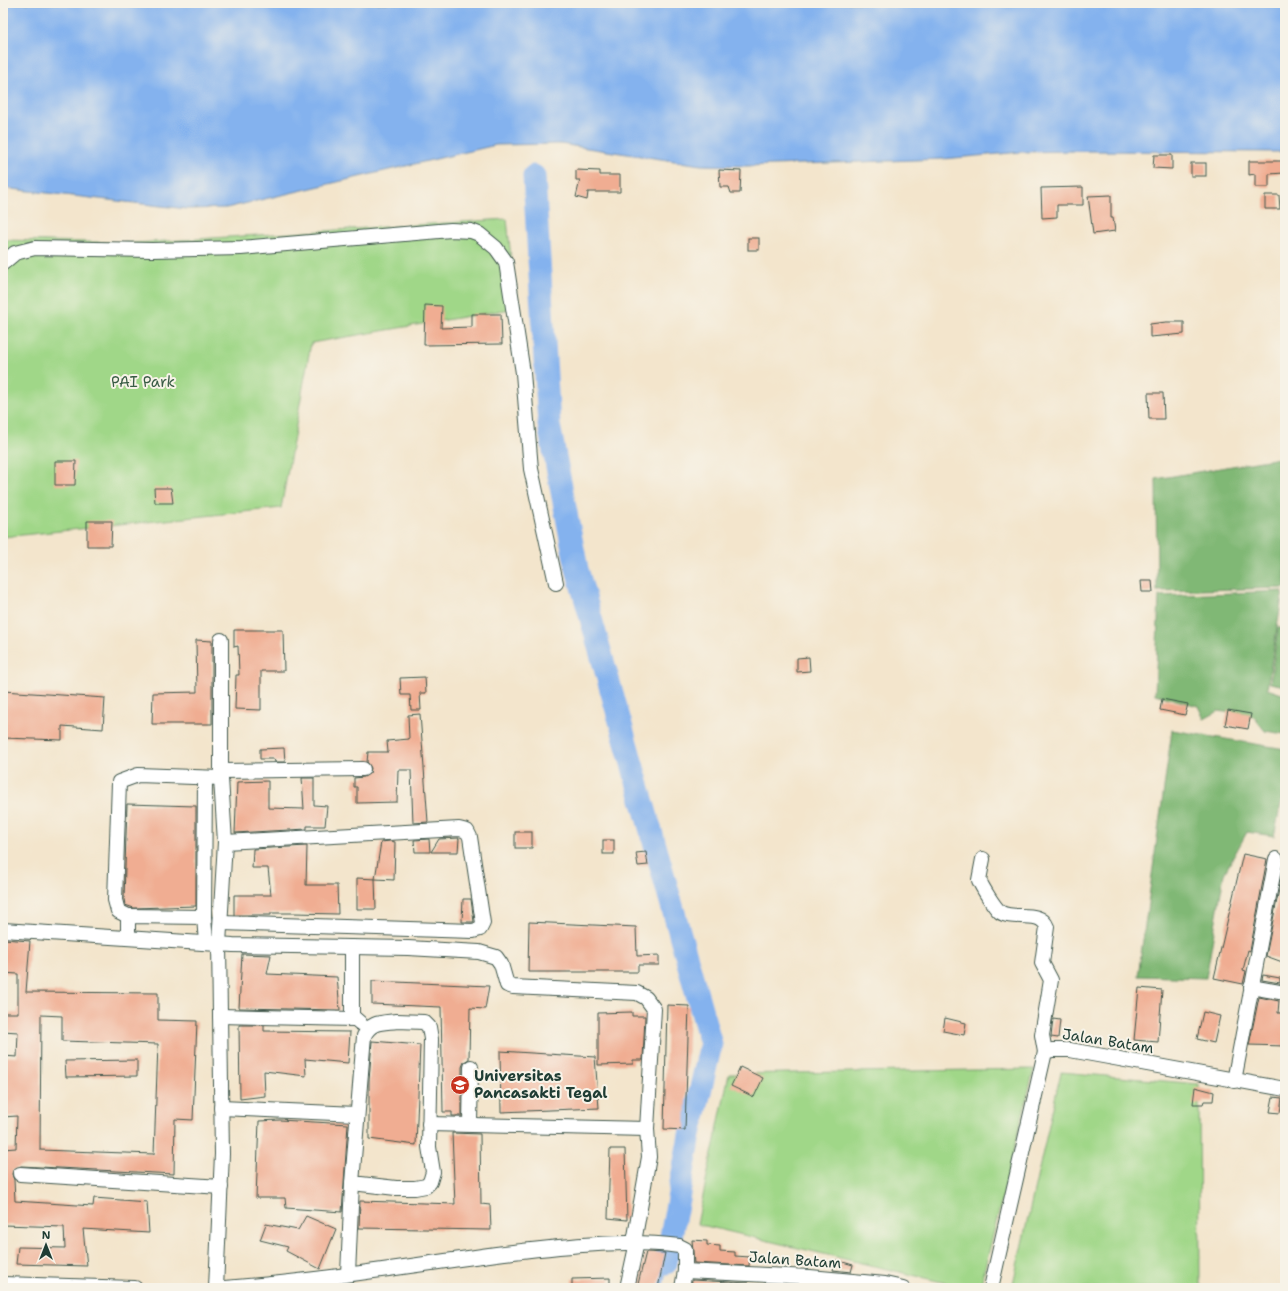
<svg xmlns="http://www.w3.org/2000/svg" width="1288" height="1291" viewBox="0 0 1288 1291" font-family="'Shantell Sans',sans-serif">
<style>
.green{fill:#a0d788;stroke:#608a5e}
.forest{fill:#80b874;stroke:#507a54}
.water{fill:#84b2ee;stroke:#527891}
.lines{fill:none;stroke-linecap:round;stroke-linejoin:round}
.stream{stroke:#84b2ee;stroke-width:4}
.river{stroke:#84b2ee;stroke-width:23}
.building{fill:#f0ad92;fill-rule:evenodd}
.minor-casing{stroke:#3f564b;stroke-width:16}
.minor{stroke:#fff;stroke-width:14}
.labels{text-anchor:middle;dominant-baseline:central;stroke-width:4;stroke-linejoin:round;paint-order:stroke}
.park-label{font-size:15px;fill:#395c45;stroke:#f7f3e8}
.street-label{font-size:15px;fill:#1f3d34;stroke:#f7f3e8}
.poi-label{font-size:15px;font-weight:bold;fill:#1f3d34;stroke:#f7f3e8;text-anchor:start}
</style>
<rect width="100%" height="100%" fill="#f7f3e8"/>
<filter id="ink" filterUnits="userSpaceOnUse"><feTurbulence type="fractalNoise" baseFrequency=".025" numOctaves="2"/><feDisplacementMap in="SourceGraphic" scale="8" xChannelSelector="R" yChannelSelector="G"/><feConvolveMatrix kernelMatrix="1 2 1 2 8 2 1 2 1" color-interpolation-filters="sRGB"/></filter>
<filter id="wash" filterUnits="userSpaceOnUse"><feTurbulence type="fractalNoise" baseFrequency=".012" numOctaves="4" result="noise"/><feDisplacementMap in="SourceGraphic" scale="16" xChannelSelector="R" yChannelSelector="G"/><feGaussianBlur stdDeviation="0.9" result="paint"/><feColorMatrix in="noise" values="0 0 0 0 0 0 0 0 0 0 0 0 0 0 0 0 0 1.4 0 .05"/><feComposite in="paint" operator="in"/></filter>
<g filter="url(#wash)">
<rect width="100%" height="100%" fill="#f3e5cc"/>
<g class="green">
<polygon points="507,219 516,308 311,343 281,508 3,537 3,240 135,243"/>
<polygon points="1034,1069 980,1288 967,1288 697,1224 729,1074"/>
<polygon points="1061,1072 1199,1084 1200,1288 1012,1288"/>
</g>
<g class="forest">
<polygon points="1285,457 1285,588 1157,591 1156,479"/>
<polygon points="1283,591 1267,689 1285,695 1285,734 1265,731 1254,717 1219,711 1204,719 1198,706 1155,694 1159,596"/>
<polygon points="1278,628 1285,628 1285,686 1270,683"/>
<polygon points="1172,730 1285,749 1285,785 1274,836 1247,832 1224,874 1206,978 1138,976"/>
</g>
<polygon class="water" points="3,3 1285,3 1285,152 1074,151 1022,152 943,159 746,166 701,165 560,144 496,145 226,208 187,209 3,188"/>
<g class="lines">
<polyline class="stream" points="661,1288 666,1263"/>
<polyline class="river" points="534,176 549,425 577,569 711,1044 690,1135 666,1263"/>
</g>
<g id="blocks">
<g class="building">
<polygon points="1154,155 1172,155 1172,169 1153,168"/>
<polygon points="1249,161 1283,161 1284,173 1269,174 1269,187 1255,187 1255,174 1249,175"/>
<rect x="1191" y="163" width="15" height="13"/>
<polygon points="576,170 600,171 600,175 620,175 620,192 588,192 587,200 576,197 580,180 576,180"/>
<polygon points="719,170 741,171 740,193 731,193 729,187 720,187"/>
<polygon points="1083,187 1083,205 1057,205 1057,217 1042,218 1041,188"/>
<polygon points="1111,195 1111,218 1113,218 1115,231 1093,234 1088,196"/>
<polygon points="1265,195 1279,195 1280,209 1265,209"/>
<rect x="748" y="238" width="11" height="12"/>
<polygon points="425,305 442,306 441,328 472,327 472,314 501,314 502,344 424,345"/>
<polygon points="1166,322 1184,322 1184,334 1150,337 1150,324"/>
<polygon points="1148,393 1163,393 1164,419 1149,419"/>
<polygon points="55,461 76,461 75,485 55,485"/>
<polygon points="154,488 171,488 173,503 155,503"/>
<polygon points="87,521 112,521 111,546 87,546"/>
<polygon points="1141,581 1152,581 1153,592 1142,592"/>
<polygon points="234,630 283,630 284,671 261,671 261,710 235,709 236,675 239,675 238,646 234,647"/>
<polygon points="196,640 212,641 212,724 152,724 153,693 197,692"/>
<polygon points="809,657 810,671 797,672 797,658"/>
<polygon points="425,677 426,693 420,693 421,710 411,710 410,695 401,695 400,678"/>
<polygon points="3,691 105,698 103,729 62,726 62,740 3,738"/>
<polygon points="1162,699 1188,704 1185,715 1160,710"/>
<polygon points="1228,710 1251,714 1248,729 1225,725"/>
<polygon points="420,714 428,822 413,823 411,770 398,770 397,802 357,803 357,787 354,787 354,778 364,777 370,773 371,768 367,762 368,752 388,752 387,741 409,739 408,715"/>
<polygon points="284,748 285,762 275,762 274,759 260,759 260,749"/>
<polygon points="302,778 314,778 314,805 327,806 325,826 307,826 307,829 235,833 237,782 268,781 268,808 304,809"/>
<polygon points="127,804 196,806 196,906 134,908 125,905 124,899"/>
<rect x="515" y="832" width="17" height="16"/>
<polygon points="459,838 458,852 431,852 439,839"/>
<polygon points="429,839 430,852 415,852 414,840"/>
<rect x="603" y="840" width="11" height="14"/>
<polygon points="390,841 395,842 394,880 375,879 381,842"/>
<polygon points="307,846 306,885 337,885 338,914 294,913 271,913 271,915 234,915 234,895 271,895 268,868 252,868 253,849"/>
<polygon points="646,852 648,865 638,866 636,853"/>
<polygon points="1243,854 1267,859 1250,951 1248,950 1243,970 1246,971 1243,984 1214,978"/>
<polygon points="357,878 375,879 376,909 357,909"/>
<polygon points="1281,879 1285,880 1285,963 1266,956"/>
<polygon points="463,899 471,899 474,922 462,922"/>
<polygon points="529,922 636,927 637,956 659,955 659,965 638,965 638,972 528,972"/>
<path d="M 3,939 L 30,941 L 26,992 L 158,993 L 158,1020 L 197,1021 L 193,1120 L 175,1119 L 174,1174 L 21,1166 L 13,1170 L 12,1174 L 14,1180 L 15,1201 L 93,1206 L 94,1198 L 147,1202 L 149,1233 L 83,1229 L 87,1266 L 16,1264 L 18,1247 L 65,1248 L 64,1227 L 3,1225 L 3,1149 L 16,1148 L 17,1116 L 3,1117 L 3,1056 L 17,1057 L 18,1032 L 3,1031 L 3,1013 L 18,1013 L 18,974 L 3,973 ZM 41,1015 L 62,1016 L 62,1041 L 158,1044 L 154,1154 L 40,1150 Z"/>
<polygon points="242,954 271,955 267,974 337,977 340,1010 239,1008"/>
<polygon points="1263,975 1280,978 1280,983 1262,980"/>
<polygon points="372,981 489,986 485,1009 470,1008 469,1059 464,1062 462,1067 462,1116 452,1116 452,1112 443,1112 441,1007 372,1004"/>
<polygon points="1139,988 1162,990 1158,1042 1134,1040"/>
<polygon points="1259,997 1279,1001 1278,1013 1285,1013 1285,1046 1249,1045"/>
<polygon points="667,1005 689,1006 685,1130 664,1129"/>
<polygon points="632,1012 632,1016 645,1016 643,1060 633,1060 633,1064 598,1065 598,1013"/>
<polygon points="1203,1012 1220,1016 1214,1043 1197,1039"/>
<polygon points="945,1018 966,1023 964,1035 943,1031"/>
<polygon points="1053,1019 1060,1020 1058,1038 1051,1037"/>
<polygon points="239,1025 264,1025 264,1031 350,1032 348,1063 305,1059 306,1076 264,1071 265,1096 240,1099"/>
<polygon points="372,1041 420,1045 416,1145 369,1139 369,1081"/>
<polygon points="500,1051 595,1057 599,1108 501,1112"/>
<polygon points="137,1060 137,1076 66,1077 65,1061"/>
<polygon points="740,1067 763,1078 754,1097 731,1086"/>
<polygon points="1195,1087 1214,1092 1213,1101 1204,1101 1203,1104 1193,1104"/>
<polygon points="1273,1097 1282,1098 1280,1113 1270,1112"/>
<polygon points="280,1120 348,1124 342,1212 286,1208 285,1198 256,1198 259,1121"/>
<polygon points="452,1133 480,1134 481,1204 490,1205 491,1230 359,1228 360,1201 455,1204"/>
<polygon points="610,1149 625,1149 627,1220 608,1218"/>
<polygon points="306,1216 336,1229 320,1269 286,1251 288,1247 260,1240 266,1224 298,1230"/>
<polygon points="692,1240 707,1241 707,1245 720,1246 720,1251 735,1252 735,1256 750,1257 749,1266 694,1263"/>
<polygon points="646,1252 665,1253 658,1288 637,1288"/>
<polygon points="836,1260 853,1265 851,1272 833,1270"/>
<polygon points="610,1278 610,1288 572,1288 572,1279"/>
<polygon points="692,1280 748,1283 747,1288 691,1288"/>
</g>
</g>
</g>
<g filter="url(#ink)">
<use href="#blocks" fill-opacity="0" stroke="#3f564b" stroke-width="1"/>
<g class="lines">
<defs>
<g id="minor">
<polyline points="3,263 15,253 35,248 152,250 241,248 451,230 471,231 479,234 496,248 506,262 523,373 531,469 556,583"/>
<polyline points="221,771 363,769"/>
<polyline points="205,778 204,917 206,943"/>
<path d="M 983,859 L 979,880 C 982,887 994,907 1000,912 C 1012,921 1041,909 1047,927 L 1042,963 L 1051,980 L 1042,1035 L 1045,1052"/>
<polyline points="128,916 118,911 115,900 119,782 138,775 221,778"/>
<polyline points="221,923 473,931 480,929 483,923 470,837 467,831 459,829 225,842"/>
<polyline points="3,930 233,945 408,948 479,952 496,957 501,964 507,985 513,987 637,993 646,998 654,1009 647,1129 649,1157 634,1242"/>
<polyline points="128,938 128,916 204,917"/>
<polyline points="352,947 352,1016 360,1023"/>
<polyline points="1251,987 1285,993"/>
<polyline points="220,1016 354,1019"/>
<path d="M 397,1021 L 424,1022 L 429,1027 L 431,1039 L 429,1147 L 433,1172 L 430,1182 L 426,1186 L 415,1188 L 396,1188 L 352,1183 L 364,1036 C 371,1021 382,1023 397,1021 Z"/>
<polyline points="1234,1081 1276,859"/>
<polyline points="221,1108 357,1114"/>
<polyline points="429,1124 647,1129"/>
<polyline points="470,1124 471,1067"/>
<polyline points="20,1174 221,1187"/>
<polyline points="685,1271 810,1277 885,1284 903,1288"/>
<polyline points="348,1274 352,1183"/>
<polyline points="3,1284 135,1288"/>
<polyline points="216,1288 222,1154 219,944 225,842 221,778 221,640"/>
<path d="M 224,1288 C 321,1281 416,1264 513,1252 C 568,1246 623,1239 679,1246 L 685,1249 L 685,1271 L 682,1288"/>
<polyline points="627,1288 637,1242"/>
<polyline points="991,1288 1045,1052 1052,1050 1070,1050 1285,1089"/>
</g>
</defs>
<use href="#minor" class="minor-casing"/>
<use href="#minor" class="minor"/>
</g>
</g>
<defs>
<symbol id="university-disc" viewBox="-11 -11 22 22"><circle r="9.5" fill="#c8321e" stroke="#f7f3e8"/><path d="M0-5L7-2L0 1L-7-2ZM-4 1L0 2.5L4 1V4Q0 6-4 4Z" fill="#fff"/></symbol>
</defs>
<g fill-rule="evenodd">
<use href="#university-disc" x="449" y="1074" width="22" height="22"/>
</g>
<g class="labels">
<g class="park-label">
<text x="143" y="382">PAI Park</text>
</g>
<g class="street-label">
<text transform="translate(1108 1041) rotate(9)">Jalan Batam</text>
<text transform="translate(795 1260) rotate(4)">Jalan Batam</text>
</g>
<g class="poi-label">
<text x="474" y="1076">Universitas<tspan x="474" dy="17">Pancasakti Tegal</tspan></text>
</g>
</g>
<rect width="1288" height="1291" fill="none" stroke="#f7f3e8" stroke-width="16"/>
<g transform="translate(46 1245)" stroke="#f7f3e8" stroke-width="3" paint-order="stroke">
<path d="M0-3L7 15L0 10L-7 15Z" fill="#1f3d34"/>
<text y="-6" font-size="11" font-weight="bold" text-anchor="middle" fill="#1f3d34">N</text>
</g>
</svg>
